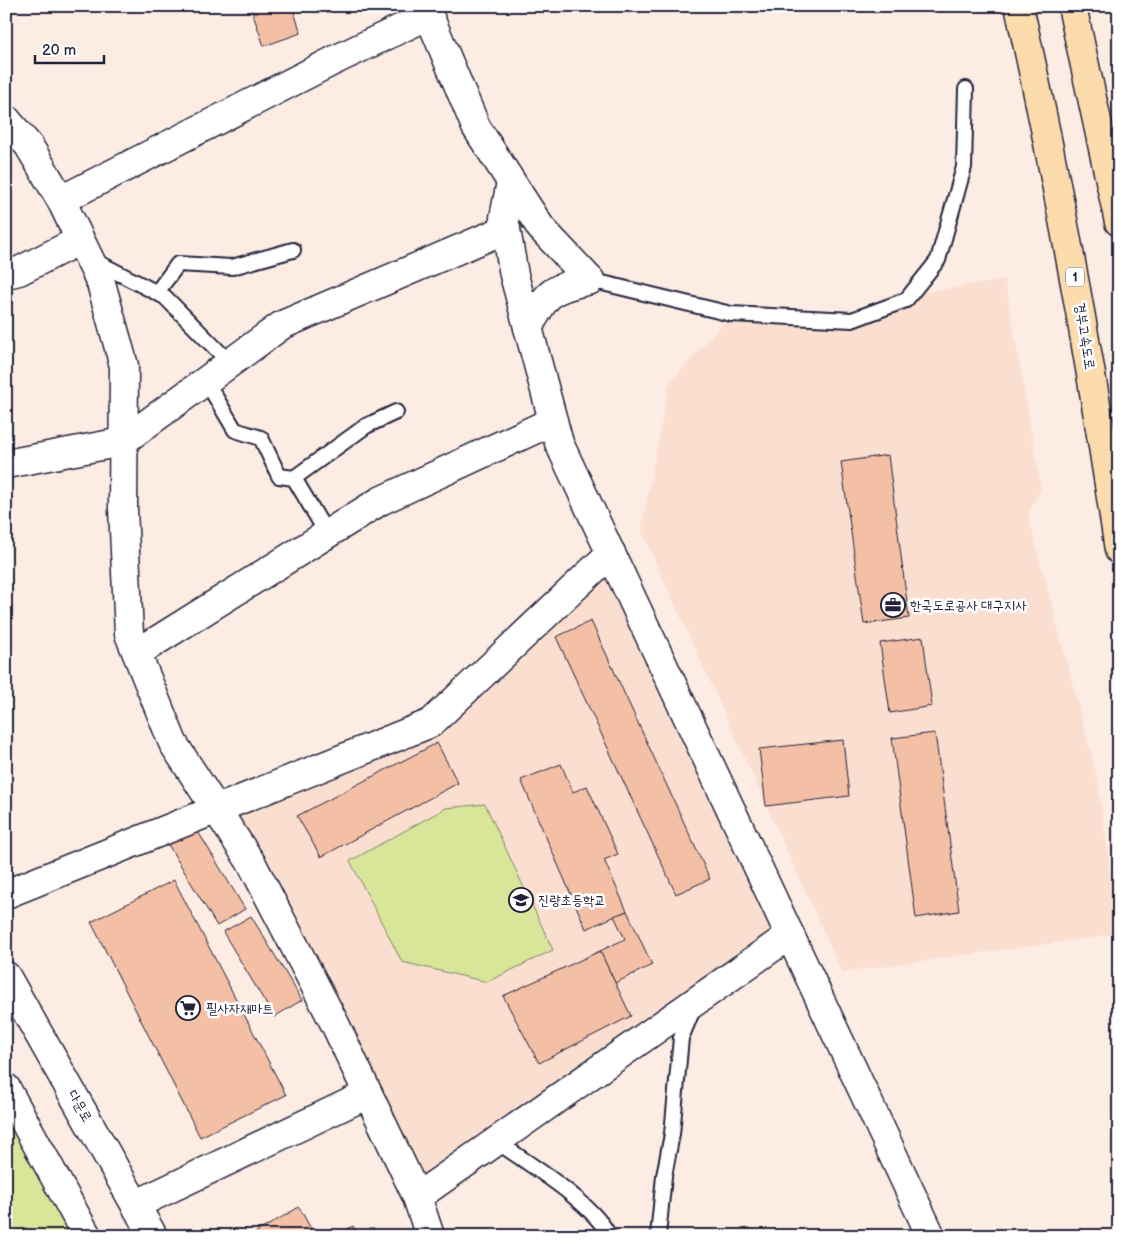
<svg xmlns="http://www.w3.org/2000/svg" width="1125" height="1242" viewBox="0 0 1125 1242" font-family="'Balsamiq Sans','Poor Story',sans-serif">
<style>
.built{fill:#fadfd1}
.green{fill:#d8e699;stroke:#7d846a}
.building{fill:#f4c0a5;stroke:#22223b}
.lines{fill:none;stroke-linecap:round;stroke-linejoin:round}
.lane-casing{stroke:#22223b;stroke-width:18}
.street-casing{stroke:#22223b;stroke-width:31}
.secondary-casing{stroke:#22223b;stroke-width:31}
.highway-casing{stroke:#22223b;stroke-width:31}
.lane{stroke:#fff;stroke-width:14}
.street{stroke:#fff;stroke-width:28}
.secondary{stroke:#fff;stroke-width:28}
.highway{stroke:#fcdcac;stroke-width:28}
.labels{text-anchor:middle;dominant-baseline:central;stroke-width:5;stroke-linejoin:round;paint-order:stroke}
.shield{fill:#fff;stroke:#646476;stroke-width:1}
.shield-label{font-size:12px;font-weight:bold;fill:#22223b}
.street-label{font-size:14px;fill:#22223b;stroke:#fff}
.poi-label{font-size:14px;fill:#22223b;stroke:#fff;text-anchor:start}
</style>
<rect width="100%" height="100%" fill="#fcece4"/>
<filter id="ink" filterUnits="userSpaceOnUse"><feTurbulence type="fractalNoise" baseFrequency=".02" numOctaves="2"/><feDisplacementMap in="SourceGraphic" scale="10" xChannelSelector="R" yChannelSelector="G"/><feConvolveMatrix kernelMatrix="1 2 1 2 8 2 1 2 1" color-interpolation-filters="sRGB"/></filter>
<g filter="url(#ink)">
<g class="built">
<polygon points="1005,280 1041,488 1028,515 1097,776 1119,934 842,972 641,530 669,384 731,314 852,320 911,294"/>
<polygon points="611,553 790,935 417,1197 216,809 431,723"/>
</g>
<g class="green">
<polygon points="485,804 553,950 487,982 402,962 350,861 446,808"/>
<polygon points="6,1088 87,1236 6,1236"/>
</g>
<g class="building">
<polygon points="250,6 292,6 301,33 264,46"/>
<polygon points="888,455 909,618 864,624 841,462"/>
<polygon points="591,621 710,879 676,894 556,637"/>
<polygon points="923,637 932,706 890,713 880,643"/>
<polygon points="935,733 959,911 916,918 892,738"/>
<polygon points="843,740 849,796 766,806 759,749"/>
<polygon points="437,743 458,783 321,857 297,816"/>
<polygon points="561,764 573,792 587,786 618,854 604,860 627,911 586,929 521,780"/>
<polygon points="194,825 245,909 217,926 166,841"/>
<polygon points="174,880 286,1095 200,1137 91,922"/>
<polygon points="627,911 652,965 615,983 600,951 625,939 614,916"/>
<polygon points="251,916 302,1000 274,1017 223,932"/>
<polygon points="600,951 631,1016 539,1063 503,996"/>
<polygon points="299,1207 315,1236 250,1236"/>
<polygon points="353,1226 358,1236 336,1236"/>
</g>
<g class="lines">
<defs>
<g id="lane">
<polyline points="93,260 165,297 230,363"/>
<polyline points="590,280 731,314 852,320 906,300 938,260 964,167 966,89"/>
<polyline points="157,292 178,264 232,267 293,250"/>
<polyline points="206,381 235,430 261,438 279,476 294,478 327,534"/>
<polyline points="294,478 366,426 396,412"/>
<path d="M 496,1141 C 527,1163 594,1203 609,1236"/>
<polyline points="658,1236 664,1176 672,1134 681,1038 694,1007"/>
</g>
<g id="street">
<polyline points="425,6 476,127 541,228 590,280"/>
<polyline points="6,119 29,146 61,200 101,283 124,366 123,509 129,634 173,743 252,864 335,1024 417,1197 430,1236"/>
<polyline points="511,182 504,218 514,275 559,443 931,1236"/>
<polyline points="61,200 335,60 429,15"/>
<polyline points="6,274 19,271 80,240"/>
<path d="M 528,328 C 548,292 549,289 590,280"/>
<polyline points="6,464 122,442 282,325 506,229"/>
<polyline points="137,653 380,501 553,421"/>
<polyline points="6,894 431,723 611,553"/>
<polyline points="417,1197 790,935"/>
<polyline points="137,1204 368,1094"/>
</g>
<g id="secondary">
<polyline points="6,976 153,1236"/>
<polyline points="6,1088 87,1236"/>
</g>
<g id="highway">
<path d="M 1019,6 C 1059,187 1092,368 1119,550"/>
<polyline points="1072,6 1119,222"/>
</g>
</defs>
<use href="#lane" class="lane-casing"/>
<use href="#street" class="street-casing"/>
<use href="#secondary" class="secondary-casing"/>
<use href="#highway" class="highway-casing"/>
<use href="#lane" class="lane"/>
<use href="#street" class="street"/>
<use href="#secondary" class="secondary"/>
<use href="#highway" class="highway"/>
</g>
</g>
<defs>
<symbol id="office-ring" viewBox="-11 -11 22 22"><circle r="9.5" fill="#fff" stroke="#22223b" stroke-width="1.5"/><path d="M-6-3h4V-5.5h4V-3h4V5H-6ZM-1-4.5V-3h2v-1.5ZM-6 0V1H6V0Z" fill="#22223b"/></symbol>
<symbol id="school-ring" viewBox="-11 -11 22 22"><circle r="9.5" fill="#fff" stroke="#22223b" stroke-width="1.5"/><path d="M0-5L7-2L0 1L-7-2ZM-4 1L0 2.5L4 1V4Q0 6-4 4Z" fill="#22223b"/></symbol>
<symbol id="supermarket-ring" viewBox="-11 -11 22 22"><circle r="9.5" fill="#fff" stroke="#22223b" stroke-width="1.5"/><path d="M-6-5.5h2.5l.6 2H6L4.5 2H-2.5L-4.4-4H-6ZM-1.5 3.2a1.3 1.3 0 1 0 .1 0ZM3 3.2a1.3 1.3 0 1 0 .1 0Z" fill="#22223b"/></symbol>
</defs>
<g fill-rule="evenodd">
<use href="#office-ring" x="879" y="591" width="28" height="28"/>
<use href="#school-ring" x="507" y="886" width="28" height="28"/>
<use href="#supermarket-ring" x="174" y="994" width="28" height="28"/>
</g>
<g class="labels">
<rect class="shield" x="1066" y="267.5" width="18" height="19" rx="4"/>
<g class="shield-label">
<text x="1075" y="277">1</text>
</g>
<g class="street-label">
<text transform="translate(1085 336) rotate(81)">경부고속도로</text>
<text transform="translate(80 1106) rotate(60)">다문로</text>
</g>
<g class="poi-label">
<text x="910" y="605">한국도로공사 대구지사</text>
<text x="538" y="900">진량초등학교</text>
<text x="206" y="1008">필사자재마트</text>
</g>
</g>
<rect width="1125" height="1242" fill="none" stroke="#fff" stroke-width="25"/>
<rect x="12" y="12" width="1100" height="1217" fill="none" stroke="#22223b" stroke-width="2" filter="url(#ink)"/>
<path d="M35 55v8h69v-8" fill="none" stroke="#22223b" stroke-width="2.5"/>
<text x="42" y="55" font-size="15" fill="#22223b" stroke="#ffffff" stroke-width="4" paint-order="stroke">20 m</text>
</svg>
